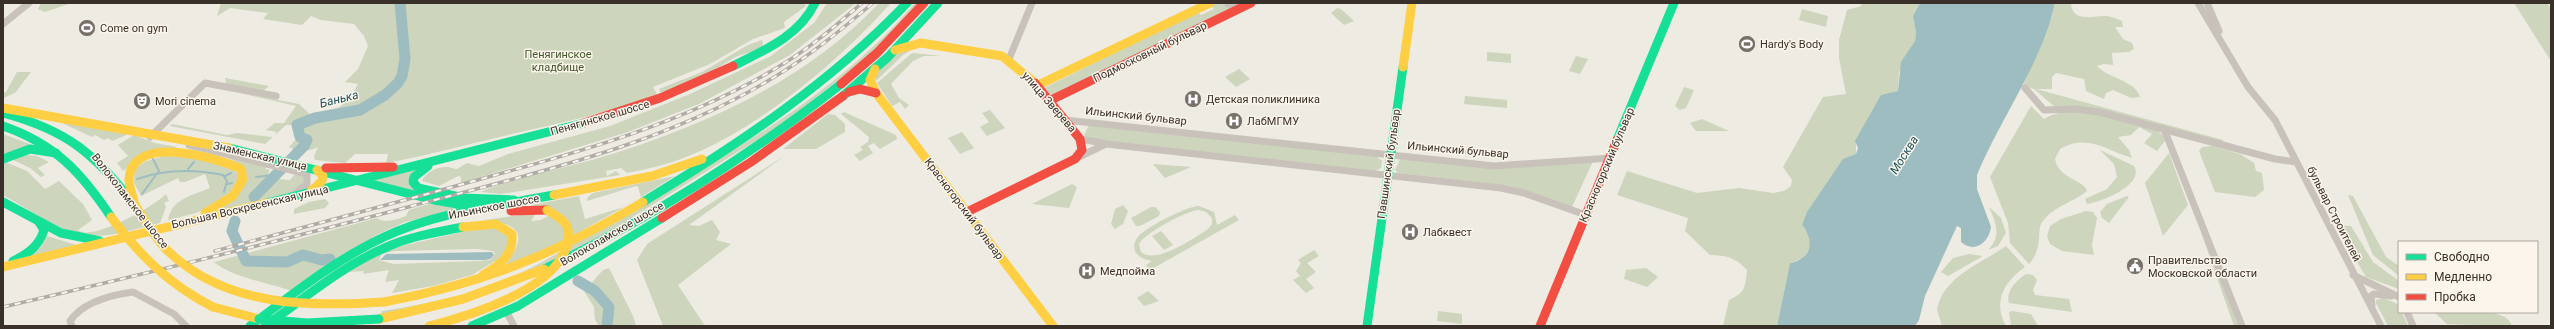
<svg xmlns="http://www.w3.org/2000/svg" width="2554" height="329" viewBox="0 0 2554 329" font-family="Roboto,sans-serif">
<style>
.green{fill:#cdd5bc;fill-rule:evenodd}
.water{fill:#9ebdc1}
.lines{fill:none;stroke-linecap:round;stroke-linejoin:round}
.stream{stroke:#9ebdc1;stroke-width:2}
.river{stroke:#9ebdc1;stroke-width:11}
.street{stroke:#c8c2bb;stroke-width:7}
.fast{stroke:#16e098;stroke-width:9}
.slow{stroke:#ffcf43;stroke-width:9}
.jam{stroke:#f24e42;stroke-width:9}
.rail-casing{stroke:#afaba6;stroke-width:3.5}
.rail{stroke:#fbf5eb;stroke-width:2;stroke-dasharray:6;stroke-linecap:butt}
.fast-bridge{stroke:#16e098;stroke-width:9}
.slow-bridge{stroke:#ffcf43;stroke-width:9}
.labels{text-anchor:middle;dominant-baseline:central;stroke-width:3;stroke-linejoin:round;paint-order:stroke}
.poi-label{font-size:11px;fill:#393029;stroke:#fbf5eb;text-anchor:start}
.street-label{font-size:11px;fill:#393029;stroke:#fbf5eb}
.park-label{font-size:11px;fill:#43582c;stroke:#fbf5eb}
.water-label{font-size:12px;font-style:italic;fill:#1d515c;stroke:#fbf5eb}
</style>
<rect width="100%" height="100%" fill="#eeebe3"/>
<g class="green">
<polygon points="41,3 71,3 45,12 38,9"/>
<path d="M 221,3 L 804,3 L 806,6 L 784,22 L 785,28 L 753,39 L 710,64 L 653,87 L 657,94 C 611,113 564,122 516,133 C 472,143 430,155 386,163 L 388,154 L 355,154 L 345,163 L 315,160 L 314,156 L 318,147 C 308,152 299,152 289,147 L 297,138 L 293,125 L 286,125 L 265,144 L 170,126 L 172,124 L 227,135 L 237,133 L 273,137 L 277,132 L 266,130 L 275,123 L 284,123 L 296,106 L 236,92 L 299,104 L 311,115 C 337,111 345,108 358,84 L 345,82 L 358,69 L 368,46 L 364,36 L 354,24 L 321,20 L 311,16 L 302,25 L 263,19 L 268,13 L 230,8 L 217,16 Z"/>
<path d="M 827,3 L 856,3 L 790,55 L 699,104 L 628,132 L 461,183 L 461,177 L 458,176 L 439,186 L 422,181 C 425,172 439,166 447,167 C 451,167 453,169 457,169 L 467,163 L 479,166 L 508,154 L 610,126 L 690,94 L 771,56 L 814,23 Z"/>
<path d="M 879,3 L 891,3 C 838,62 761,127 686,157 C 667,165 647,169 627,173 L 621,168 L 606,171 L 607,176 L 616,171 L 620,175 L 501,194 L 481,192 C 487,186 582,163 599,158 C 701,127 805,82 879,3 Z"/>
<path d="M 915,3 L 919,3 L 873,52 L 783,124 L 586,246 L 472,295 L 380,315 L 382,311 C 426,304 474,295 515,276 C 562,253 606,224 651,198 C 748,143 842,88 915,3 Z"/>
<polygon points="1216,3 1224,3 1232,10 1051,96 1044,88 1197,12 1201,15 1214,9 1211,6"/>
<path d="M 1862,3 L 1920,3 L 1913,16 L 1916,33 L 1915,41 L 1899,72 L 1898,91 L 1893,93 L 1856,143 L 1856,154 L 1847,159 L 1802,225 L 1809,236 L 1811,246 L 1804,258 L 1790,263 L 1777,326 L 1723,326 L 1729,300 C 1746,292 1745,288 1747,270 C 1736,258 1726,255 1710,255 L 1685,231 L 1688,218 L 1617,195 L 1627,171 L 1697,193 L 1739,188 L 1773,193 L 1784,191 L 1791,186 L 1792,180 L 1783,167 L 1823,97 L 1846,94 L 1839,58 L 1839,40 L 1847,10 L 1861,6 Z"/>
<path d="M 2055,3 L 2071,3 C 2072,24 2095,15 2107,16 C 2113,17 2117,19 2122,21 L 2123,27 L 2115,27 L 2123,39 L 2132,43 L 2134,49 L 2129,52 L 2112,53 L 2113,65 L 2104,64 L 2097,66 C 2109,79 2135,80 2140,97 L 2131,98 L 2113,90 L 2106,93 L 2104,99 L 2086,91 L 2084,79 L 2056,73 L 2052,77 L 2052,89 L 2036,89 L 2223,140 L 2224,142 L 2171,129 L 2055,107 L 2034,89 L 2023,86 L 2052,16 Z"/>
<polygon points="2514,3 2547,3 2551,9 2551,61"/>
<polygon points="1337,8 1341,9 1354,21 1344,25 1331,13"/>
<polygon points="1802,9 1828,16 1826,27 1799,20"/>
<path d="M 762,40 L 763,45 C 753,54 741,53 732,59 C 715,70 681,90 660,92 L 659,89 L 702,72 L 748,45 Z"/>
<polygon points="911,50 903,55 876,81 875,75 899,51"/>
<polygon points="1487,52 1511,54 1511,63 1487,61"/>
<polygon points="912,53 942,56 924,56 913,61 891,84 899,98 909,105 905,109 900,102 892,106 877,83"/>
<polygon points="1576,56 1588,59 1580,74 1569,71"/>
<polygon points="1239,69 1250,79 1236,87 1225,77"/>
<polygon points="17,72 31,72 15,93 3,98 3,93 6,92"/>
<polygon points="225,78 269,86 263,91 226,84"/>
<polygon points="1684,87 1694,90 1686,108 1680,110 1675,106"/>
<polygon points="1465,96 1507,100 1507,108 1464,104"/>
<path d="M 2031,106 L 2044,119 C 2075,100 2123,122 2156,130 L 2163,135 L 2165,141 L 2157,151 L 2144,143 L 2152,134 L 2139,127 L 2131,135 L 2118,137 L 2129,150 L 2132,158 C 2107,151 2088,133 2060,149 L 2055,159 C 2059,180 2084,179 2087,191 C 2074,202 2054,206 2043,221 C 2035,230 2045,246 2029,264 L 2010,243 L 2008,223 L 1990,177 Z"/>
<polygon points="990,110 1005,128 987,136 980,127 989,122 982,113"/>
<polygon points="844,112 896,135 897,139 880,149 874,143 868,146 873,153 860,161 854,155 863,150 860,147 868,142 869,137 841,114"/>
<polygon points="828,114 835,115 845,124 845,132 816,149 783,149"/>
<polygon points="1702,119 1729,131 1696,131 1690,123"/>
<polygon points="60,122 129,134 112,141 108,138 104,140 95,135 92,137"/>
<polygon points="1089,125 1376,156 1382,161 1381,168 1374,172 1090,140 1084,135"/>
<polygon points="962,132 974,148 960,154 948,138"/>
<polygon points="3,134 35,146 6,154 3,152"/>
<polygon points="134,135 155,143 177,147 131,165 123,171 117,163 128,156 118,145"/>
<polygon points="1413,142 1422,145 1490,152 1490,156 1418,149 1409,144"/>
<polygon points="2212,146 2240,154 2254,163 2256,171 2262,173 2264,190 2255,197 2215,192 2199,151 2202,147"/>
<path d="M 2100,150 L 2134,166 C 2145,185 2101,202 2087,204 L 2085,199 L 2107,189 L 2117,177 L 2114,164 Z"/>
<path d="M 209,152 L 268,165 L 265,169 L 270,170 L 261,187 L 249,197 L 259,197 L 277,179 L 290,180 L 296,173 L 304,176 L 305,181 L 293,192 L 218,211 L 247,178 C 246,160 223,157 209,152 Z"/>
<path d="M 173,153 C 189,157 231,161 239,176 C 238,205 190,215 168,220 C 172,198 192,196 210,188 L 205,174 L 185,182 L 180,182 L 178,178 L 141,196 L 134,183 L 135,169 L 144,162 Z"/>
<polygon points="2169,153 2188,205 2163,236 2145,183"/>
<polygon points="25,155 37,156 49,162 38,168 45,175 41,177 30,168 11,159"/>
<polygon points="786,155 689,225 699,226 712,220 720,232 716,240 731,244 678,285 705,326 663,326 637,260 647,244"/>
<polygon points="1400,159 1495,167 1593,161 1572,207 1510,186 1398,173 1395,170"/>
<path d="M 3,161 L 27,171 L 45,189 L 59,181 L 83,204 L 92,220 L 78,230 C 92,242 155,206 166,194 L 169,201 L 164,203 L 166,207 L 160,223 C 137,228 109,239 85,235 C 59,232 26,207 3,195 Z"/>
<polygon points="1153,164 1191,167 1165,178"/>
<polygon points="416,169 408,183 413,189 419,192 372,181"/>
<polygon points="675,176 641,197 638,187 636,186 587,201 588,197 593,193"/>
<polygon points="1072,184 1077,187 1069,208 1032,204"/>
<polygon points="2348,195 2353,196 2386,257 2399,266 2399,276 2373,255"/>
<path d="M 579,196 L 585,219 L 624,207 L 560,243 L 503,269 C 525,238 527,225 485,220 L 536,213 L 531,221 L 541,220 L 548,216 L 531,205 Z"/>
<polygon points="2127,196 2129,197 2109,223 2102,218 2100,212 2107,204"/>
<polygon points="325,199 329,203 325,208 294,214 294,209 309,202"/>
<path d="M 429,204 L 464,208 L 405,222 L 376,235 L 292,291 C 271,284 229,276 214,262 L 377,218 C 385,224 398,219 406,216 L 409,210 Z"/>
<polygon points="1123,205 1128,211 1123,224 1115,229 1111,224 1115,209"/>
<path d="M 1199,206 L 1214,212 L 1217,225 L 1235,215 L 1239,220 L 1150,270 L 1146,265 L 1152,261 C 1146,260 1140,258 1136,253 C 1133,248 1134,243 1137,238 C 1144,228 1187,206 1199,206 ZM 1199,210 L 1206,212 L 1212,218 L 1212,224 L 1208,229 C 1194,238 1156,265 1141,252 L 1139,244 C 1143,234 1188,210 1199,210 Z"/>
<polygon points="1151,207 1155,207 1160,212 1159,216 1140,226 1136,226 1131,218"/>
<path d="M 1989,207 L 2001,218 L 2006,233 L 1998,246 L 1988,250 C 2002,236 1996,223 1989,207 Z"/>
<polygon points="2086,211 2093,212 2097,218 2092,245 2094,255 2062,251 2050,244 2047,236 2050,226 2061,219"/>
<polygon points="2335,225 2351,226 2373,262 2399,281 2399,289 2366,277"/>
<path d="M 495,228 L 509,237 L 505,255 L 472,275 L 433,286 L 392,293 L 399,280 L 385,282 L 389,270 L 363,274 L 364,271 L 349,272 L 384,250 L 475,229 ZM 476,249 L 493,251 L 495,254 L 490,260 L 478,261 L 394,264 L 379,260 L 382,254 L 395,251 Z"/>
<polygon points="1161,231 1173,245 1164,250 1152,236"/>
<polygon points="2201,232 2207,242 2238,326 2234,326"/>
<polygon points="47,236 80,246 25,259 40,248"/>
<path d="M 2006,246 L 2025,267 C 2005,281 1992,301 2006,326 L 1942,326 L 1937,310 C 1943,276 1981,264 2006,246 Z"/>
<polygon points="1314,250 1319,256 1307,263 1316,272 1306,279 1314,288 1306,293 1293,280 1300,276 1296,271 1301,263 1298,260"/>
<polygon points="1969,254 1983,256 1948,276 1941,272 1953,258"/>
<polygon points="609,268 634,318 636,326 599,326 595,320 594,307 584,291 603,270"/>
<polygon points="1646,268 1658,277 1647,287 1624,279 1626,270"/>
<path d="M 2026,274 L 2033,275 L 2037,280 L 2033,290 L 2035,295 L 2069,299 L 2072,312 L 2009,303 C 2005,291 2017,280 2026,274 Z"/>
<polygon points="1148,291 1159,301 1144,306 1137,298"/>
<polygon points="2383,298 2398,304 2399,312 2402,312 2408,326 2388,326 2376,303 2376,300"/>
<polygon points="1438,311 1462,314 1462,324 1437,321"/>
<polygon points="2012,311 2031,314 2038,326 2011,326 2009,312"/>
<path d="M 2434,312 C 2452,312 2507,305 2512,326 L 2447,324 Z"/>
</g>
<g class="water">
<path d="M 1920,3 L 2055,3 C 2041,65 2001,117 1977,175 L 1977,189 L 1991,227 C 1989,242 1975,254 1961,242 L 1961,228 L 1957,226 L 1925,296 L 1919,320 L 1915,326 L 1777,326 L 1790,263 C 1812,259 1815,241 1802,225 L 1807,212 L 1843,159 L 1856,154 L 1858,148 L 1855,141 L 1881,95 L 1898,91 L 1901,62 L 1915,41 L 1916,33 L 1913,16 Z"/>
<polygon points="492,252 494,255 490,259 485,260 380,260 386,254"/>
</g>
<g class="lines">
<g class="stream">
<polyline points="153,159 159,171"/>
<polyline points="188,169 194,162"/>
<polyline points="225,176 231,173"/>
<polyline points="256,177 273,175"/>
<path d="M 137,179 C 166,169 193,169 223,175 L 227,181 L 224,192"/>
<polyline points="227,184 232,183"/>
<polyline points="142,194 158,172"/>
</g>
<g class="river">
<polyline points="254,197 304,146 307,140 300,137 297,125 315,118 360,110 385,95 398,83 402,76 405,59 400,3"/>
<polyline points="235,221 232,231 246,261 287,262 303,255 322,260 330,259"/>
<polyline points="578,281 595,291 609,307 607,326"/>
</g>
<g class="street">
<polyline points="1227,3 1232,7 1240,8"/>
<polyline points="2198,3 2248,87 2275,120 2381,326"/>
<polyline points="2207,3 2219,31"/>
<polyline points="3,24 29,3"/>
<polyline points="1009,59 1032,3"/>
<polyline points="2025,88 2044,110 2076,109 2099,112 2275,159 2296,162"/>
<polyline points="1065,120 1494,166 1611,158"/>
<polyline points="2164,129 2242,326"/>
<polyline points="150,137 205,83 276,96"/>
<polyline points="1080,139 1103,143"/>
<polyline points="189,145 307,174 307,184 293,195"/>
<polyline points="1077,158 1106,144 1501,188 1524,193 1586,215"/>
<polyline points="2353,275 2399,297"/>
<polyline points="2372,305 2371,296 2374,294 2391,296"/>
<polyline points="506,311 514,326"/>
<polyline points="2407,312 2413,326"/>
<path d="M 72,326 L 70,321 C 83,302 111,295 133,292 L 174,314 L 186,326"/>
</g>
<g class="fast">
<path d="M 733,66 C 765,50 799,36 815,3"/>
<polyline points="843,96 888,57 938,3"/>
<path d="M 3,113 C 69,131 93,153 135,205"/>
<path d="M 3,126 C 55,144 81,172 111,217"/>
<polyline points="1617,140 1674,3"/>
<polyline points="229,148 434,200 458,204 491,204"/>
<polyline points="3,159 30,149 56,153"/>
<polyline points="428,166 414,177 413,182 418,188 464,198 514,200"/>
<polyline points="3,202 61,233 100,241"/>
<path d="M 643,202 C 739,144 829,84 907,3"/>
<polyline points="267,203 584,123"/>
<path d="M 13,261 C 28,254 39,246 44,230 L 39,222"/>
<path d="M 544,269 C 645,222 754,153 841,84"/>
<path d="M 250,326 C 293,294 335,260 384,237 C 437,212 497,206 554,195"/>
<path d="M 265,326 C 305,298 343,265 389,246 C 412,236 438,232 463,227"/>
<polyline points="472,326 518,306 662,218"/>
<polyline points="1367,326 1403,67"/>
</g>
<g class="slow">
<polyline points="895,50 921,43 1002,56 1035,83"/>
<polyline points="1403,67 1412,3"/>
<polyline points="875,69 870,80 876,93 1053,326"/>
<polyline points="1036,86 1210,3"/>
<polyline points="3,108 229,148"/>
<polyline points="311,191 322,181 323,176 317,170"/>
<polyline points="554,195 652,176 702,159"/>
<path d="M 134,202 C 133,195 128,185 129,178 C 134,133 217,158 241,169 L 243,179 L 233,196 L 205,213"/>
<path d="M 463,227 L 496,224 L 512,234 C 514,255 500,265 483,275"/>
<polyline points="3,267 267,203"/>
<path d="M 384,302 C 485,283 555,254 643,202"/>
<polyline points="213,307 259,319"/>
<polyline points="379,319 463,299 544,269"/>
</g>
<g class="jam">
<polyline points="841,84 877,53 924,3"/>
<polyline points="849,92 860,89 876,93"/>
<polyline points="1049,101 1251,3"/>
<polyline points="584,123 660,98 733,66"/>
<polyline points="326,168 393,167"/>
<polyline points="511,211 547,210"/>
<polyline points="967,212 1075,159 1082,150 1080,139 1035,83"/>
<polyline points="662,218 751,162 843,96"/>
<polyline points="1540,326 1617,140"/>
</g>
<defs>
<g id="rail">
<path d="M 215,251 C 300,228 385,206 470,182 C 576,153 683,124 778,67 C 809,49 835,26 862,3"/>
<path d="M 3,307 C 140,275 276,242 412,206 C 535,173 666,144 776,76 C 811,55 842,29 873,3"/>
</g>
</defs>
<use href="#rail" class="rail-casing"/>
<use href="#rail" class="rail"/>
<polyline class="fast-bridge" points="259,319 307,323 379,319"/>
<g class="slow-bridge">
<path d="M 135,205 C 146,221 155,239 169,252 C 227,307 309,307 384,302"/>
<path d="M 111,217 C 140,256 170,285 213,307"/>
<path d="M 429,326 C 469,316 555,290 567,245 C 572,224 564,220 547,210"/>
</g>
</g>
<defs>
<symbol id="stadium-disc" viewBox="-11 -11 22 22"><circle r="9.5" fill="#78716a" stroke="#fbf5eb"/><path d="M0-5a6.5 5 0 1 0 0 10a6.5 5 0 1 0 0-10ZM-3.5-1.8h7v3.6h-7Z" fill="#fff"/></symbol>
<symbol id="hospital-disc" viewBox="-11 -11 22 22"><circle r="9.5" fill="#78716a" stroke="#fbf5eb"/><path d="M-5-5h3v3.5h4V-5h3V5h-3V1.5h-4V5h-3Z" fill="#fff"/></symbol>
<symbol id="theatre-disc" viewBox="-11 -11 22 22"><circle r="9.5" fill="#78716a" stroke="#fbf5eb"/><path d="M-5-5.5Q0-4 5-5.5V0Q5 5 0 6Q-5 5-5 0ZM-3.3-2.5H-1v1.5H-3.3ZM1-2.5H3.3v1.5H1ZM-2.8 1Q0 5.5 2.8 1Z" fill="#fff"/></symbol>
<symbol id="civic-disc" viewBox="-11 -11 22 22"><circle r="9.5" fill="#78716a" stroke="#fbf5eb"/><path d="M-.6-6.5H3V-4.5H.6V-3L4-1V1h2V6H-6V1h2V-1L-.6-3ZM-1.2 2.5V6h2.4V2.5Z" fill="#fff"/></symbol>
</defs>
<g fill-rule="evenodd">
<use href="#stadium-disc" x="77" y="18" width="20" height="20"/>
<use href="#stadium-disc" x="1737" y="34" width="20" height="20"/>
<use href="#hospital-disc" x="1183" y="89" width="20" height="20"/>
<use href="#theatre-disc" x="132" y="91" width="20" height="20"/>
<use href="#hospital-disc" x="1224" y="111" width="20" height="20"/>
<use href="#hospital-disc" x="1400" y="222" width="20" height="20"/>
<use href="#civic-disc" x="2125" y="256" width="20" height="20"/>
<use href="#hospital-disc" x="1077" y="261" width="20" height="20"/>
</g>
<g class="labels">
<g class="poi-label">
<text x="100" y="28">Come on gym</text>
<text x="1760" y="44">Hardy's Body</text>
<text x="1206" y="99">Детская поликлиника</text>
<text x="155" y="101">Mori cinema</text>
<text x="1247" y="121">ЛабМГМУ</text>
<text x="1423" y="232">Лабквест</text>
<text x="2148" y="260">Правительство<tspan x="2148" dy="13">Московской области</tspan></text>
<text x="1100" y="271">Медпойма</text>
</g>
<g class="street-label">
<text transform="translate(1150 52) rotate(-26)">Подмосковный бульвар</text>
<text transform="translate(1049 102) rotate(49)">улица Зверева</text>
<text transform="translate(1136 116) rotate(6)">Ильинский бульвар</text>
<text transform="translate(600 118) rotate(-16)">Пенягинское шоссе</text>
<text transform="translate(1458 150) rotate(5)">Ильинский бульвар</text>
<text transform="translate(260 156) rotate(13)">Знаменская улица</text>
<text transform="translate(1389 164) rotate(-82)">Павшинский бульвар</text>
<text transform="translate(1607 165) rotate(-67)">Красногорский бульвар</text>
<text transform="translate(130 201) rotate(52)">Волоколамское шоссе</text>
<text transform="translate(250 207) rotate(-13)">Большая Воскресенская улица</text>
<text transform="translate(494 207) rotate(-11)">Ильинское шоссе</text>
<text transform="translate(964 209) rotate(53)">Красногорский бульвар</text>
<text transform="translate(2334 214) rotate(63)">бульвар Строителей</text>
<text transform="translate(612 234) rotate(-30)">Волоколамское шоссе</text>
</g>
<g class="park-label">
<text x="558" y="54">Пенягинское<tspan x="558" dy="13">кладбище</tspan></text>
</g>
<g class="water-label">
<text transform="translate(339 99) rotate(-14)">Банька</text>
<text transform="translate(1904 155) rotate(-58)">Москва</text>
</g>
</g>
<rect width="2554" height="329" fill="none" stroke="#393029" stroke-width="8"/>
<rect x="2398" y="241" width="140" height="72" fill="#fbf5eb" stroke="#ada69d"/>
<rect x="2406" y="254" width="20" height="6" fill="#16e098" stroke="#ada69d"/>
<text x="2434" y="261" font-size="12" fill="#393029">Свободно</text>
<rect x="2406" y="274" width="20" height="6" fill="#ffcf43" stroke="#ada69d"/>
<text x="2434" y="281" font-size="12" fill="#393029">Медленно</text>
<rect x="2406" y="294" width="20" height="6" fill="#f24e42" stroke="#ada69d"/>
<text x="2434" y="301" font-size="12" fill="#393029">Пробка</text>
</svg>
